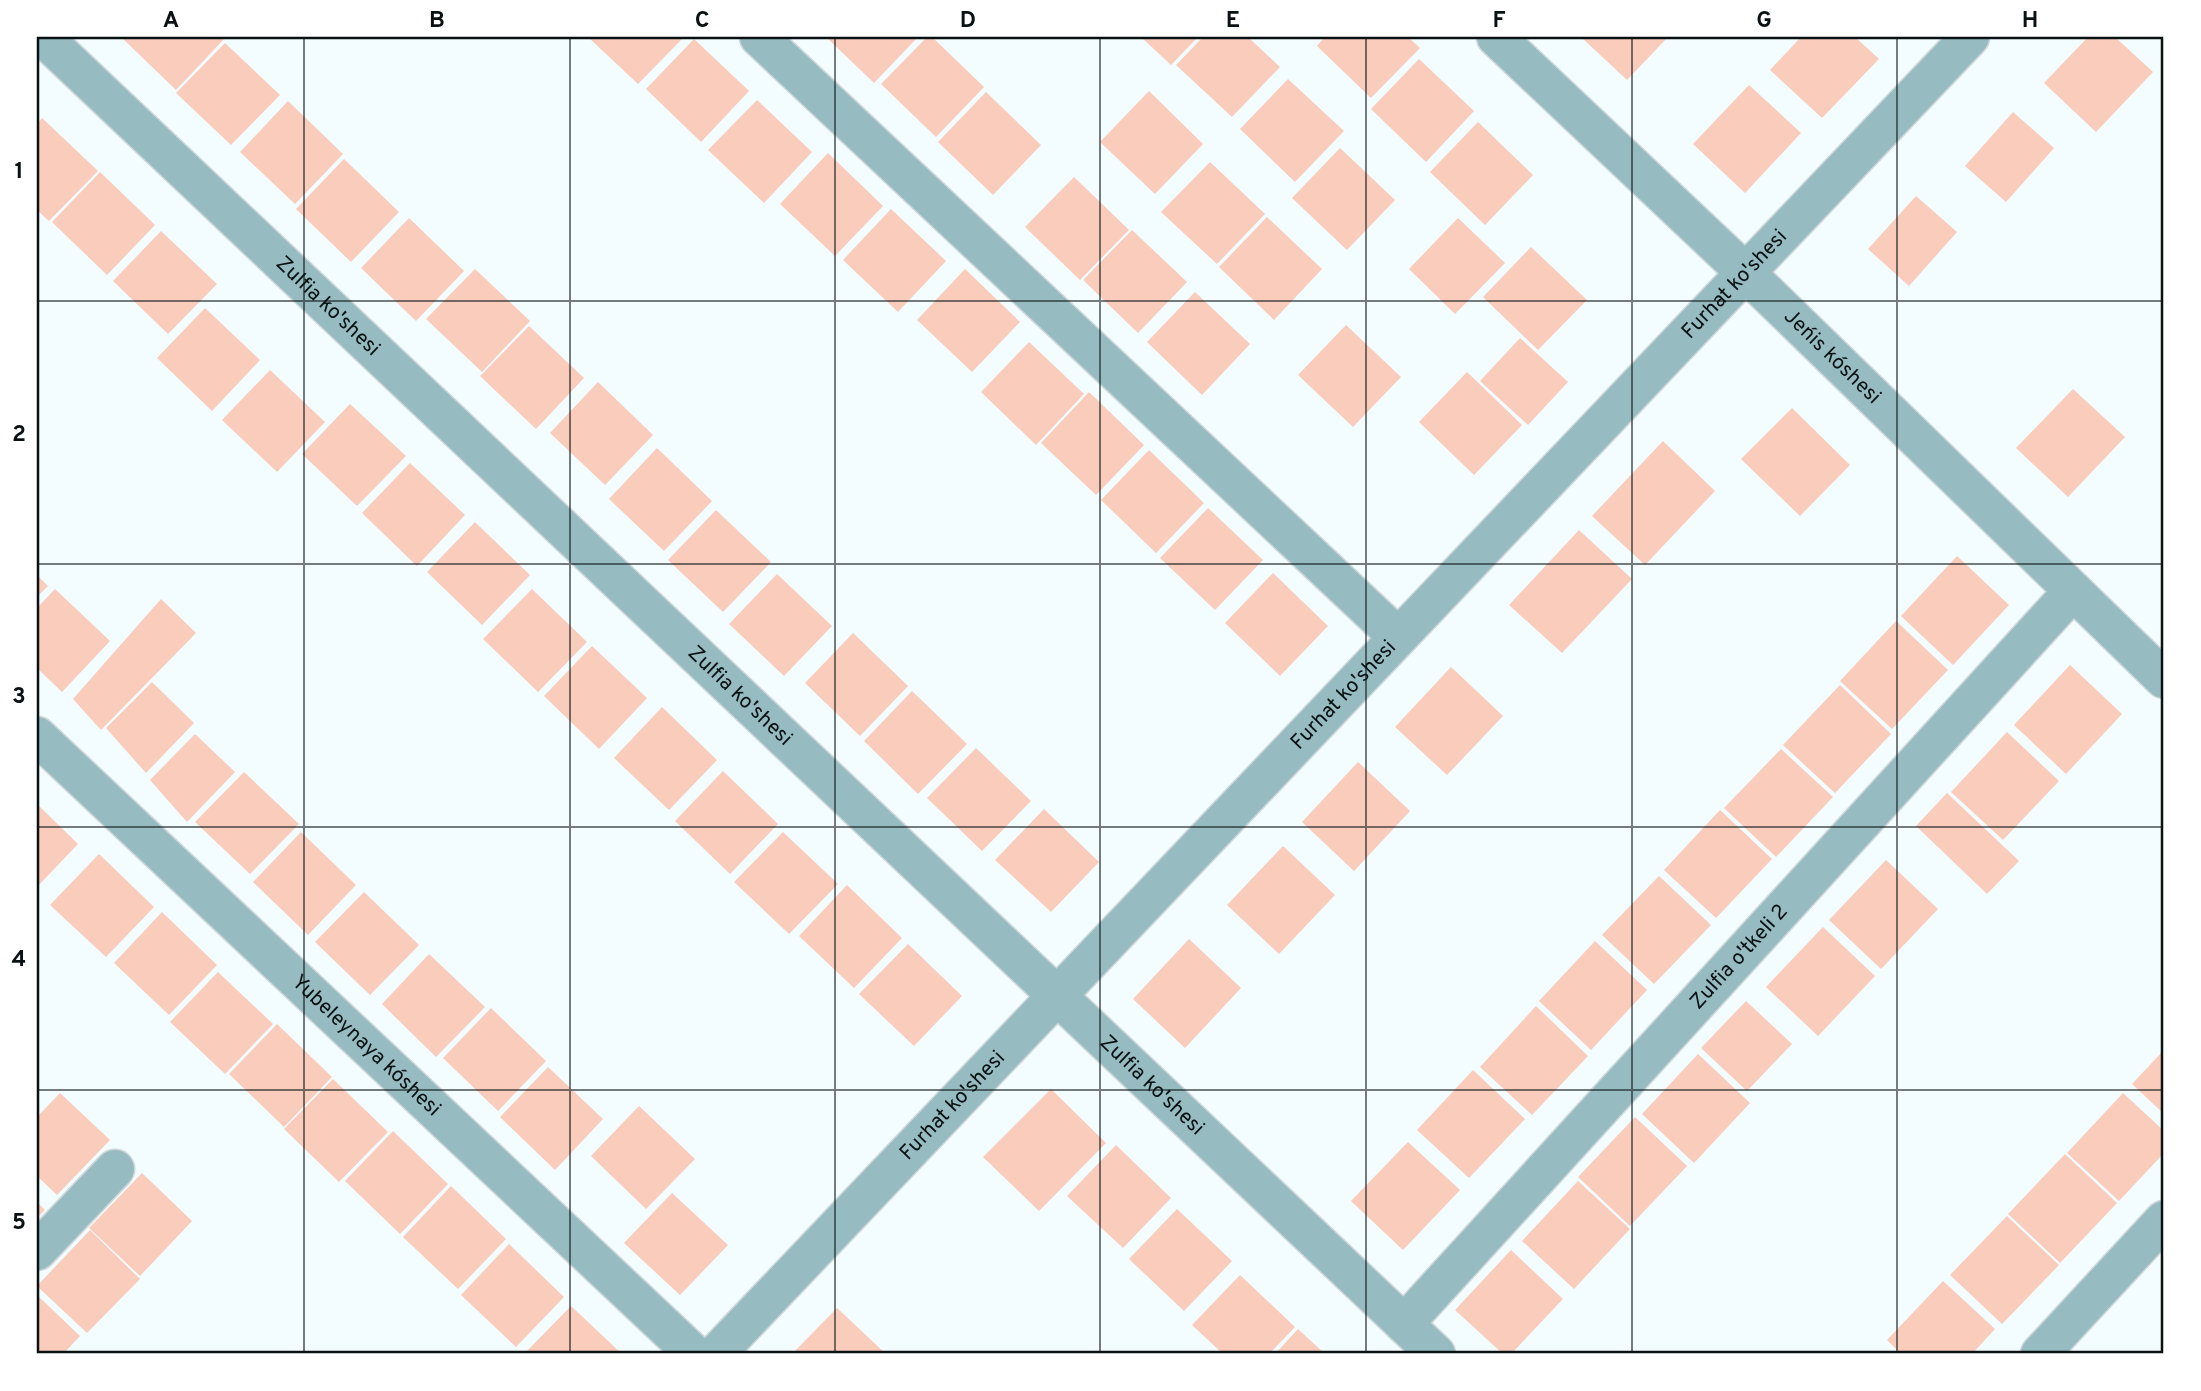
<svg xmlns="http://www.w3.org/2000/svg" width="2201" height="1391" viewBox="0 0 2201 1391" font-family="Overpass,sans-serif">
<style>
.building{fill:#f9ccbc}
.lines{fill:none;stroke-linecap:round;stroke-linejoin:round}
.minor-casing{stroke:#ced6d8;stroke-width:41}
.minor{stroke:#96bcc2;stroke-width:38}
.grid{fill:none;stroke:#091112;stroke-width:2;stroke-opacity:0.55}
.labels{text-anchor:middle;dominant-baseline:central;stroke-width:5;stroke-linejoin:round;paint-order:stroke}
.street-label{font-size:21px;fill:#091112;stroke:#fff}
.neatline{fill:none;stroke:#091112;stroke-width:2.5}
.grid-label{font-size:23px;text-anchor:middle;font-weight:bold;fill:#091112}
</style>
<rect width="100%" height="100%" fill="#f3fcfe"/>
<g class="building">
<polygon points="121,37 222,37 224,39 176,90"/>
<polygon points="588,37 684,37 638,84"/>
<polygon points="826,37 918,37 874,83"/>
<polygon points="927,37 932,37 984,87 936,137 881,84"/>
<polygon points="1141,37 1198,37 1171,65"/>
<polygon points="1203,37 1248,37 1280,67 1232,117 1176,65"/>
<polygon points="1325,37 1408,37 1420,48 1371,98 1317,46"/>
<polygon points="1581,37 1668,37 1627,80"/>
<polygon points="1801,37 1855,37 1879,59 1822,118 1770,70"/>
<polygon points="2088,37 2115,37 2153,72 2096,132 2044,83"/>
<polygon points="694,39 749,91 701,142 646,89"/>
<polygon points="225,43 280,95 231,145 176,93"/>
<polygon points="1419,59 1474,111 1426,162 1371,109"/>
<polygon points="1288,79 1344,131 1295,182 1240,129"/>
<polygon points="1749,85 1801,133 1745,193 1693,144"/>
<polygon points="1149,91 1203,144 1155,194 1100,142"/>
<polygon points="986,92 1041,145 993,195 938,142"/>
<polygon points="757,100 812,152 764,203 708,150"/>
<polygon points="288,101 343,154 295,204 240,152"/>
<polygon points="2013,112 2054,148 2006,202 1965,166"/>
<polygon points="42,118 98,171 49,221 37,210 37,124"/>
<polygon points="1478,122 1533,175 1485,225 1430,172"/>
<polygon points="1340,148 1395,200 1347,250 1292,198"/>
<polygon points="828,153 883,206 835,256 780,204"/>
<polygon points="344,159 399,212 351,262 296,209"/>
<polygon points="1210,162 1265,214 1217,264 1161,212"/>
<polygon points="100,172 155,225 107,275 52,222"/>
<polygon points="1074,177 1129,230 1080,280 1025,227"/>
<polygon points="1916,196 1957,232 1909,286 1868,249"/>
<polygon points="891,209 946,261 898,312 843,260"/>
<polygon points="1267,217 1322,269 1274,320 1219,267"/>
<polygon points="409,218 464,271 416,321 361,268"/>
<polygon points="1458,218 1505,263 1455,314 1409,269"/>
<polygon points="1132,230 1187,282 1138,333 1083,280"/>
<polygon points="161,231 217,284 168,334 113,281"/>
<polygon points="1531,247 1587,300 1538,350 1483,297"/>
<polygon points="475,269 530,321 482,372 426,319"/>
<polygon points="965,269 1020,322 972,372 917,320"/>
<polygon points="1195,292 1250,344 1202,395 1147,342"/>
<polygon points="205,308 260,360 212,411 157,358"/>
<polygon points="1346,325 1401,377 1353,427 1298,375"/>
<polygon points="529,326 584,378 536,429 480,376"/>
<polygon points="1520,338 1568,382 1528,425 1480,381"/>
<polygon points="1029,342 1084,394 1036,445 981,392"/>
<polygon points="270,370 325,422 277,472 222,420"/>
<polygon points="1467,372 1522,425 1474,475 1419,422"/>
<polygon points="598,382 653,435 605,485 550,433"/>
<polygon points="2073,389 2125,437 2068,497 2016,448"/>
<polygon points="1089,392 1144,445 1096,495 1041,443"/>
<polygon points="350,404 406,456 357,506 302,454"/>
<polygon points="1792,408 1850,465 1800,516 1741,459"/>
<polygon points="1663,441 1715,491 1645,565 1592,516"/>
<polygon points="657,448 712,501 664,551 609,499"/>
<polygon points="1149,450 1204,503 1156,553 1101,500"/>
<polygon points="410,463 465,515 417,566 362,513"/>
<polygon points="1208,508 1263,560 1215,610 1160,558"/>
<polygon points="716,510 771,562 723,612 668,560"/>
<polygon points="475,522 530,575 482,625 427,572"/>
<polygon points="1579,530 1632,579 1562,653 1509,605"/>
<polygon points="1957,556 2009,605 1953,665 1901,616"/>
<polygon points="1273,573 1328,626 1280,676 1225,623"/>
<polygon points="777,574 832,626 784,676 729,624"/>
<polygon points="37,575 48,586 37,597"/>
<polygon points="55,589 110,641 62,692 37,668 37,608"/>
<polygon points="532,589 587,642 538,692 483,639"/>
<polygon points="161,599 196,633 101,730 73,699"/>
<polygon points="1896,621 1948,670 1892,729 1840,681"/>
<polygon points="853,633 908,686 860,736 805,683"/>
<polygon points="592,646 647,698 599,749 544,696"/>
<polygon points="2070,665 2122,714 2066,774 2014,725"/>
<polygon points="1451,667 1503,716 1447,775 1395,727"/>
<polygon points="152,682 194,723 146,773 106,728"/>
<polygon points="1840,685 1891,734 1835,793 1783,745"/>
<polygon points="912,691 967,744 918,794 864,741"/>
<polygon points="662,707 717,760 669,810 614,758"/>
<polygon points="2007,732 2059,781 2003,840 1951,792"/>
<polygon points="195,734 235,772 187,822 150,780"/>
<polygon points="976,748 1031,801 982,851 927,798"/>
<polygon points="1781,749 1833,797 1776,857 1724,808"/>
<polygon points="1358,762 1410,811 1354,871 1302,822"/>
<polygon points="723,771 778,824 730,874 675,821"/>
<polygon points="244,772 299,824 250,874 195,822"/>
<polygon points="1947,793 2019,861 1987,894 1916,826"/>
<polygon points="37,804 78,844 37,887"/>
<polygon points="1044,809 1099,862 1051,912 995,860"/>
<polygon points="1720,810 1772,859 1716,918 1664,870"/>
<polygon points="301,832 356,885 308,935 253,882"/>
<polygon points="783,832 838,884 789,934 734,882"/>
<polygon points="1283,846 1335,895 1279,954 1227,905"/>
<polygon points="99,854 154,907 106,957 50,905"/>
<polygon points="1886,860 1938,909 1881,969 1829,920"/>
<polygon points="1659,876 1711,925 1654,984 1602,935"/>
<polygon points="847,885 902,938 854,988 799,936"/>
<polygon points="364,892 419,945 370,995 315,942"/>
<polygon points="162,912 217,965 169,1015 114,963"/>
<polygon points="1823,927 1875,976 1818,1036 1766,987"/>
<polygon points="1189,939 1241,988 1185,1048 1133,999"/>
<polygon points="1595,941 1647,990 1591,1050 1539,1001"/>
<polygon points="908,944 962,996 914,1046 859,994"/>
<polygon points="429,954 485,1007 436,1057 382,1004"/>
<polygon points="218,972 273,1024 225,1074 170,1022"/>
<polygon points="1746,1001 1792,1044 1747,1091 1701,1048"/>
<polygon points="1536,1006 1588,1056 1532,1115 1480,1067"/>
<polygon points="491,1008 546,1061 498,1111 443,1058"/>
<polygon points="277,1024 332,1077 284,1127 229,1074"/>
<polygon points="2164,1050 2164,1114 2132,1084"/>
<polygon points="1698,1054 1750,1103 1694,1163 1642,1114"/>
<polygon points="548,1067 603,1119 555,1170 500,1117"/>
<polygon points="1473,1070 1525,1119 1469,1178 1417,1130"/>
<polygon points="333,1079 388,1132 339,1182 284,1129"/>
<polygon points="1051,1089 1106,1143 1039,1211 983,1157"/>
<polygon points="60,1093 110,1140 57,1195 37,1176 37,1117"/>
<polygon points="2123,1093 2164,1131 2164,1153 2119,1201 2067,1153"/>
<polygon points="639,1106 695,1159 646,1209 591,1156"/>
<polygon points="1635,1117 1687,1166 1630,1226 1578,1177"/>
<polygon points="393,1131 448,1184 400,1234 345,1181"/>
<polygon points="1408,1142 1460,1190 1403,1250 1351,1201"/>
<polygon points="1116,1145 1171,1198 1123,1248 1067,1196"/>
<polygon points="2065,1154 2117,1203 2060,1263 2008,1214"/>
<polygon points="142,1173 192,1221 140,1276 89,1228"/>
<polygon points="1578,1181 1630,1229 1574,1289 1522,1241"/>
<polygon points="451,1186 506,1239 458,1289 403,1237"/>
<polygon points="672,1193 728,1245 680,1295 624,1243"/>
<polygon points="37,1202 45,1210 37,1218"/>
<polygon points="1177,1209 1232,1261 1184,1311 1129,1259"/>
<polygon points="2007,1216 2059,1265 2002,1324 1950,1275"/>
<polygon points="90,1230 140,1279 87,1333 37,1286"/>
<polygon points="509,1244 564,1297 516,1347 461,1295"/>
<polygon points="1511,1250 1563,1299 1511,1354 1503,1354 1455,1310"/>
<polygon points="1240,1275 1295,1327 1269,1354 1223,1354 1192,1325"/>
<polygon points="1943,1281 1995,1329 1972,1354 1901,1354 1887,1340"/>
<polygon points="37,1295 80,1336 63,1354 37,1354"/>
<polygon points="571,1306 622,1354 524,1354"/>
<polygon points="837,1308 886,1354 792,1354"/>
<polygon points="1298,1329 1325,1354 1275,1354"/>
</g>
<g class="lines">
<defs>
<g id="minor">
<path id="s1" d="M 43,37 L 1436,1354"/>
<polyline points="759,37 1397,636"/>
<path id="s2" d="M 1496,37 L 1746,273 L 2164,679"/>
<path id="s3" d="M 37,736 L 694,1354"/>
<polyline points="37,1251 115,1169"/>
<path id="s4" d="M 1404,1324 L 2073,591"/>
<path id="s5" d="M 716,1354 L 1970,37"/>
<polyline points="2040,1354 2164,1220"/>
</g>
</defs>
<use href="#minor" class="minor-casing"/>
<use href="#minor" class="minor"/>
</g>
<path class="grid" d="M 304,37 L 304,1354M 570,37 L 570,1354M 835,37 L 835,1354M 1100,37 L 1100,1354M 1366,37 L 1366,1354M 1632,37 L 1632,1354M 1897,37 L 1897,1354M 37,301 L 2164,301M 37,564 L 2164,564M 37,827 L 2164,827M 37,1090 L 2164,1090"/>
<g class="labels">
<g class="street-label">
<text stroke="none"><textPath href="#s5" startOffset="1477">Furhat ko'shesi</textPath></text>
<text stroke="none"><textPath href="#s1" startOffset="392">Zulfia ko'shesi</textPath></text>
<text stroke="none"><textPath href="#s2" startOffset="464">Jeńis kóshesi</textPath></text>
<text stroke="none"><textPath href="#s5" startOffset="910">Furhat ko'shesi</textPath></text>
<text stroke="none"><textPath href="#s1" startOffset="959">Zulfia ko'shesi</textPath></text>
<text stroke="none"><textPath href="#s4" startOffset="497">Zulfia o'tkeli 2</textPath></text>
<text stroke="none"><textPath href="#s3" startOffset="452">Yubeleynaya kóshesi</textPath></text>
<text stroke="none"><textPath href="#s1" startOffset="1526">Zulfia ko'shesi</textPath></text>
<text stroke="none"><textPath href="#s5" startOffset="343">Furhat ko'shesi</textPath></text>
</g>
</g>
<rect width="2201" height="1391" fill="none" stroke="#ffffff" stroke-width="77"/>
<rect x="38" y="38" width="2124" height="1314" class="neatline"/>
<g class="grid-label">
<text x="171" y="27">A</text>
<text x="437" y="27">B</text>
<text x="702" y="27">C</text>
<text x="968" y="27">D</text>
<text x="1233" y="27">E</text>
<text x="1499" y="27">F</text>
<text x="1764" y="27">G</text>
<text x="2030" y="27">H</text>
<text x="19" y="178">1</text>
<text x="19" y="441">2</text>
<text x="19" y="703">3</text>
<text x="19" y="966">4</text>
<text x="19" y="1229">5</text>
</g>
</svg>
